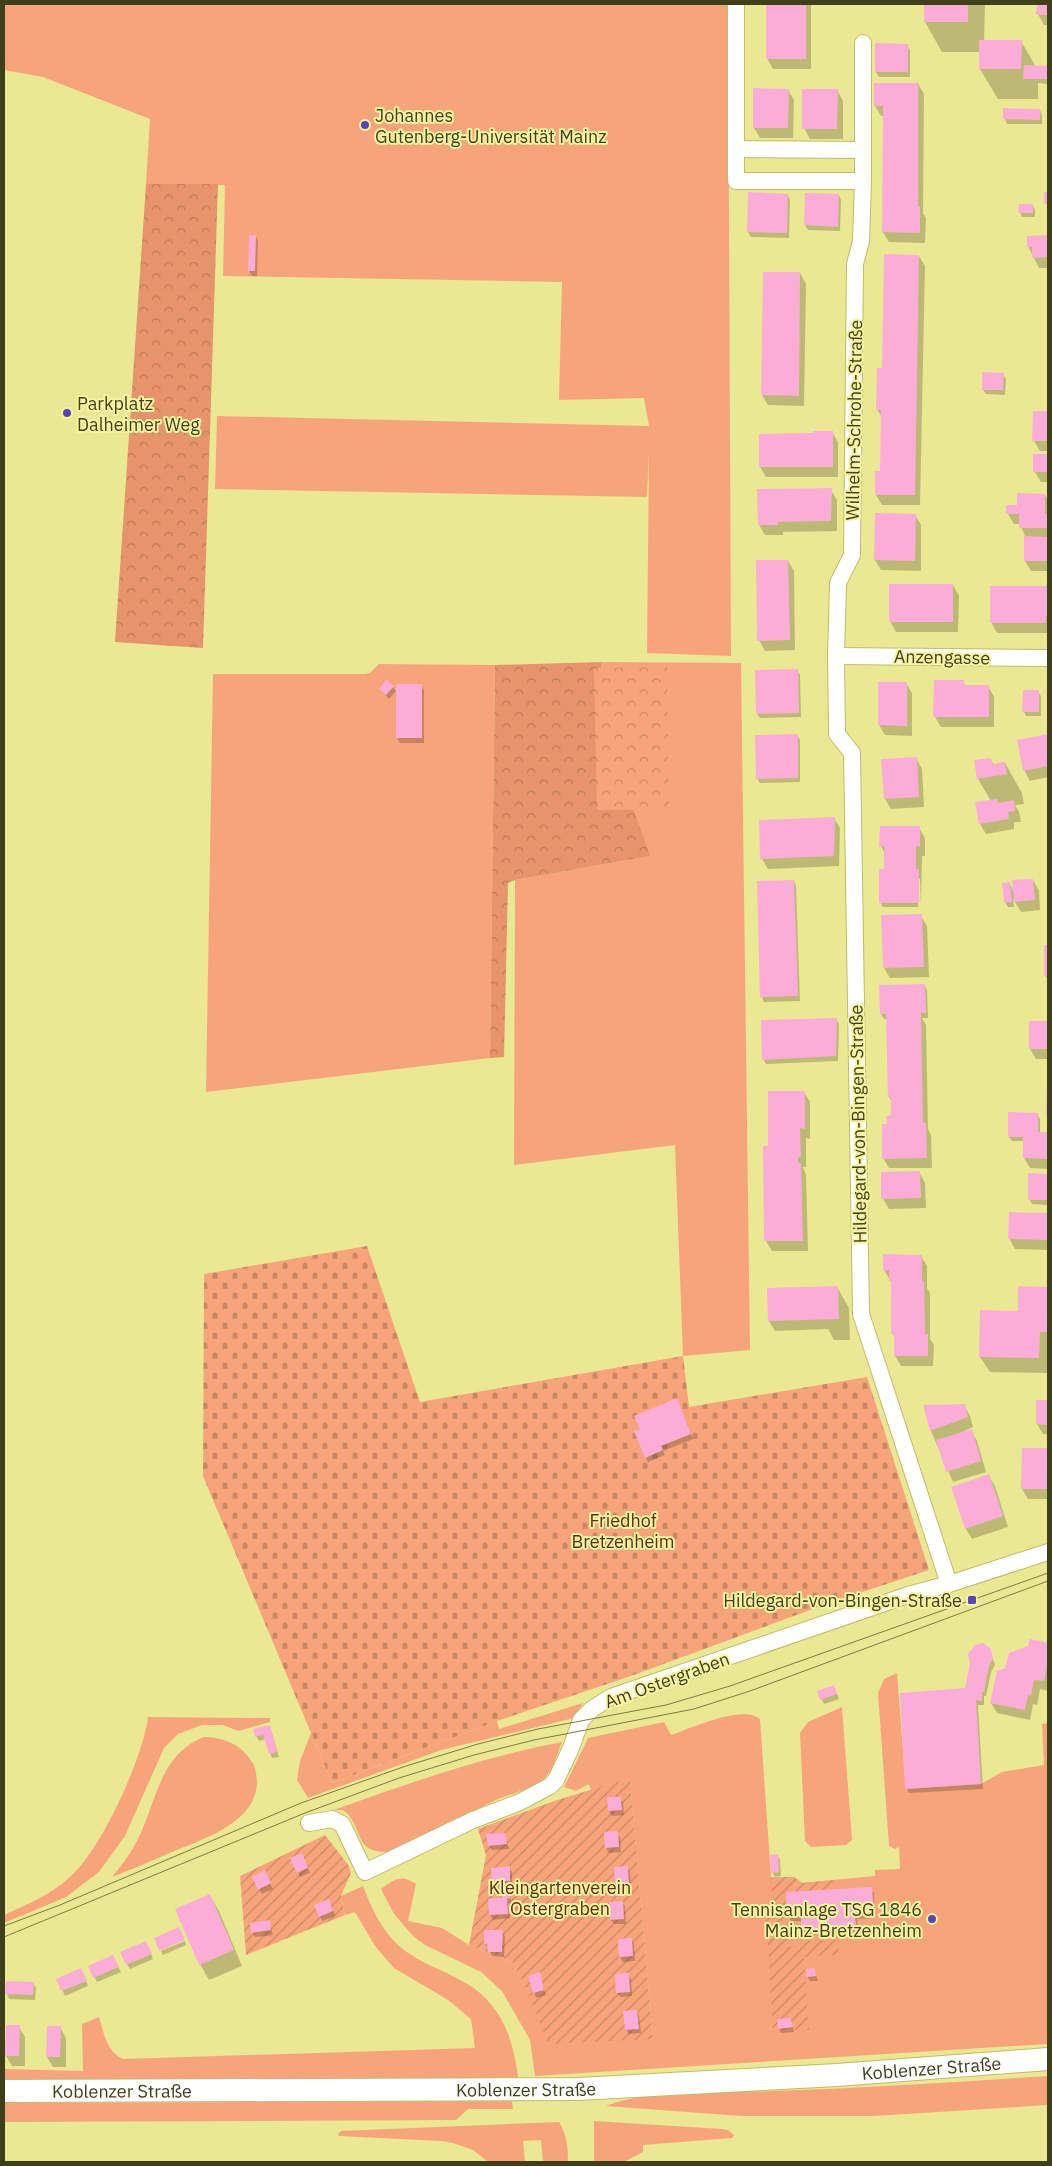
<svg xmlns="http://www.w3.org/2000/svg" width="1052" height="2166" viewBox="0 0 1052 2166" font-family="'IBM Plex Sans',sans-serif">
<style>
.grass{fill:#f8a47b}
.forest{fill:url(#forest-crowns)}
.cemetery{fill:url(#cemetery-stones)}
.park{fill:url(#park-crowns)}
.garden{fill:url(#garden-furrows)}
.shadow{fill:#0003}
.building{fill:#fcadd7}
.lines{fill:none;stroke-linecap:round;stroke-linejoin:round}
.minor-casing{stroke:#c0bc69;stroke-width:18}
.secondary-casing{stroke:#c0bc69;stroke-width:24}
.minor{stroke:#fff;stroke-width:16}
.secondary{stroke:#fff;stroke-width:22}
.tram{stroke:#7d7b46;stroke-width:1}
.poi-dot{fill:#5a42bb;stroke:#f8f5a0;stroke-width:2}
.labels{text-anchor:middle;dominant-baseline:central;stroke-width:4;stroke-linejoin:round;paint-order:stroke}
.poi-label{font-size:18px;fill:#403f1c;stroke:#f8f5a0;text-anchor:start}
.street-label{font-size:18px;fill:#403f1c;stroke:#f8f5a0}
.park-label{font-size:18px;fill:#5f2b0d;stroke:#f8f5a0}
</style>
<defs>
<pattern id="forest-crowns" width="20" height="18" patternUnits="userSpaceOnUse" patternTransform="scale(1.25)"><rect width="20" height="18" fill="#e7946c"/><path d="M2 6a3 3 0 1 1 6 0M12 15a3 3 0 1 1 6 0" fill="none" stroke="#bd7a58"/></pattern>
<pattern id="cemetery-stones" width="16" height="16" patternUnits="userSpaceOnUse" patternTransform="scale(1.25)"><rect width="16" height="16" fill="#f8a47b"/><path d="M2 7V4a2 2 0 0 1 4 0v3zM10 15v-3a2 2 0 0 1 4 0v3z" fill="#ca8764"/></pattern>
<pattern id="park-crowns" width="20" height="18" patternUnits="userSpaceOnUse" patternTransform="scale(1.25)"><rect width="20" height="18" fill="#f8a47b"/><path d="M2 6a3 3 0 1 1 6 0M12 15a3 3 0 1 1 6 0" fill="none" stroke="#ca8764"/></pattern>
<pattern id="garden-furrows" width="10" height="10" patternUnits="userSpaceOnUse" patternTransform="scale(1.25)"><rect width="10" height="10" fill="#f8a47b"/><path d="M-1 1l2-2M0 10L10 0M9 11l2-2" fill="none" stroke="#ca8764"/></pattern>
</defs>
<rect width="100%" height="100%" fill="#ebe893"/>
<g class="grass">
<polygon points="4,4 728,4 731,656 647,653 649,453 647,497 215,489 217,416 649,426 644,398 559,400 562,282 223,276 225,185 146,184 150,119 43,77 4,70"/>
<polygon points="601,662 741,663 750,1350 683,1356 675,1145 514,1165 515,880 649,856 634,810 610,772"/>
<polygon points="379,664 495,665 490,1058 206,1092 213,674 364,674 370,673"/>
<path d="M 897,1673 L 906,1789 L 981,1784 L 1002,1772 L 1044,1765 L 1042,1724 L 1048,1723 L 1048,2044 L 535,2076 L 530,2040 L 502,1991 L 481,1972 L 425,1945 L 414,1937 L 394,1914 L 381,1889 C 395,1879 400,1874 416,1884 L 408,1921 L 442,1928 L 469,1945 L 512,1962 L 529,1994 L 653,2039 L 630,1779 L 591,1790 L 589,1784 L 576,1791 L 564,1787 L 588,1738 L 664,1722 L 671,1735 C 691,1728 743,1704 760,1719 L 771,1877 L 794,1877 L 802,1883 L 875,1876 L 875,1870 L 900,1869 L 899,1847 L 895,1849 L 889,1846 L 878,1693 L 884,1679 Z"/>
<polygon points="583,1703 574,1718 441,1750 308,1798 297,1780 300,1761 311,1733 332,1783 497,1721 499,1729"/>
<polygon points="842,1707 852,1840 846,1845 811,1847 805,1841 800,1733 808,1722"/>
<path d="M 148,1717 L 270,1718 L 270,1722 L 238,1731 L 223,1725 L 202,1725 L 178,1734 L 164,1748 L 125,1836 L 99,1872 L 66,1897 L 4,1923 L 4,1915 C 27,1904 51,1895 70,1877 C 101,1850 143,1758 148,1717 Z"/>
<path d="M 204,1737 C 224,1737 242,1745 252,1762 C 256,1767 256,1774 257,1780 C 258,1823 203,1839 172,1852 C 152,1861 132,1869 112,1877 C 122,1865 131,1853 138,1839 C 157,1800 160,1754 204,1737 Z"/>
<path d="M 562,1742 L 552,1768 L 545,1778 L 535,1786 L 498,1799 L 388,1852 C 352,1853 364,1825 343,1810 L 334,1810 C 409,1783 483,1757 562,1742 Z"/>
<path d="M 363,1886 C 371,1907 381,1929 398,1945 C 418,1963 442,1969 464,1982 C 501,2003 513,2037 518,2077 L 237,2084 L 4,2084 L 4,2069 L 83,2071 L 82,2024 L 99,2017 C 104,2033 106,2051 123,2059 L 475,2048 L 471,2019 L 448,2000 L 394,1968 L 375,1946 L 355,1912 L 345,1915 L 341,1896 Z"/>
<path d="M 1048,2076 L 1048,2105 L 874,2116 L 741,2116 L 606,2106 C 647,2089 725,2093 772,2091 C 864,2088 956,2082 1048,2076 Z"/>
<polygon points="512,2101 513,2109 468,2109 456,2120 4,2122 4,2103"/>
<polygon points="594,2121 722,2129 728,2130 734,2135 732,2138 643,2145 643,2152 624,2162 594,2162"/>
<path d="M 559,2122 C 567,2135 568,2147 568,2162 L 543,2162 L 541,2140 L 523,2141 L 525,2162 L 488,2162 L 473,2150 L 453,2143 L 442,2141 L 339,2136 L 338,2134 L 341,2131 Z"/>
</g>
<g class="forest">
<polygon points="146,184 218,184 203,648 115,642"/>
<polygon points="601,662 610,772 634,810 650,856 515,880 508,883 504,1057 490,1058 495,665"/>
</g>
<polygon class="cemetery" points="367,1246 420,1402 683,1356 689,1407 867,1377 929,1570 826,1604 631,1676 497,1721 332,1783 203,1476 204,1274"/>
<polygon class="park" points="667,667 669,809 597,810 594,668"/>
<g class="garden">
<polygon points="630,1778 653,2039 548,2044 529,1994 512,1962 469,1945 486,1855 478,1829 557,1800"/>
<polygon points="325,1835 349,1866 351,1873 341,1896 345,1915 246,1955 240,1876"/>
<polygon points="794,1877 802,1883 835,1880 836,1889 786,1893 789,1947 804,1946 804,1941 838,1940 839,1955 804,1957 809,2030 773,2030 766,1911 772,1911 771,1878"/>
</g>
<g class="shadow">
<polygon points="767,4 811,4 811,69 773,69 767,58"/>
<polygon points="925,4 985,4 984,41 1021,41 1036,67 1048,67 1048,84 1038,83 1038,99 998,99 980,69 981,52 942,52 925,22"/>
<polygon points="1038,4 1048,4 1048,25 1044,25 1038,14"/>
<polygon points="876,45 907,45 910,50 910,77 879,77 876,72"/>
<polygon points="918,84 924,94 923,213 926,218 925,243 889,242 883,232 884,116 881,116 875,106"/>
<polygon points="788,90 794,100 793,138 760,138 754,128"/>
<polygon points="837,90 843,101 843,139 810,139 804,128"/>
<polygon points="1040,110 1042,115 1042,124 1007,124 1005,119"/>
<polygon points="788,195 790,200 789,238 751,237 748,232"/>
<polygon points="839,195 841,200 840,231 808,230 805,225"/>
<polygon points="1033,205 1035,210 1035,217 1022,217 1020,212"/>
<polygon points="256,237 258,241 257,276 252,276 249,271"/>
<polygon points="1028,237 1048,237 1048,268 1039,268 1028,246"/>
<polygon points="919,256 925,266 920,505 882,505 876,495 881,472 882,418 877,409 883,369"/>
<polygon points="800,273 806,284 804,406 768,405 762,395"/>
<polygon points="1003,374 1006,379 1005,395 986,394 983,390"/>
<polygon points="1035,412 1048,413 1048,451 1040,451 1034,441"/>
<polygon points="832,432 838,442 838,477 766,477 760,467 814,435"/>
<polygon points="1035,456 1048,456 1048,482 1041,482 1035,472"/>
<polygon points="831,490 837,500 837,531 783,532 783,535 765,535 759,525"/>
<polygon points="1045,495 1048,501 1048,571 1031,571 1025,561 1025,536 1020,524 1014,524 1008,514 1018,506"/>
<polygon points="915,515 921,525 921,571 881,570 875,560"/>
<polygon points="788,561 794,571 795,650 765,651 759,640"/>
<polygon points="953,585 959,596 958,632 896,632 890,621"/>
<polygon points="1046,588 1048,591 1048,633 997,633 991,622"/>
<polygon points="797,670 800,675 801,717 760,718 757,714"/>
<polygon points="963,682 966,686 988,686 994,697 994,727 941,727 935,717"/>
<polygon points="879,683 906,683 912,693 912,736 885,735 879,725"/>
<polygon points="421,685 424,690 424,743 400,743 397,738"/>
<polygon points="393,687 396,691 389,699 380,689"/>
<polygon points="1038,692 1041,696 1041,716 1026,716 1024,712"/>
<polygon points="797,735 800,740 800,782 760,783 757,778"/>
<polygon points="1048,735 1048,777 1030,781 1024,770 1018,741"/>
<polygon points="916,758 922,769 924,807 891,809 885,799"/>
<polygon points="990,759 994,765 1005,763 1022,793 1024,804 1015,805 1019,812 1021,822 1014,822 1014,829 986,834 980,824 991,801 978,779"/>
<polygon points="834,818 840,828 839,866 768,869 762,859"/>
<polygon points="919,828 925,838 925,856 922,856 921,907 920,879 918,879 918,907 883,907 880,902 886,870 885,854 881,846"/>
<polygon points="1033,880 1039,891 1040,910 1021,912 1013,899 1014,907 1008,907 1005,902 1010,884 1014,892"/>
<polygon points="794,881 796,886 800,1001 764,1002 762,997"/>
<polygon points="921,916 927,926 929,977 890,978 884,968"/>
<polygon points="1045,947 1048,947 1048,980 1045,975"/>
<polygon points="924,985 927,990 928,1018 922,1018 926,1025 928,1129 931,1135 932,1168 889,1168 883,1158 888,1125 892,1117 892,1102 889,1097 887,1019 884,1019 881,1014"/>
<polygon points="836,1019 839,1024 838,1061 766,1064 764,1060"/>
<polygon points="1030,1022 1048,1022 1048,1059 1036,1059 1030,1049"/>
<polygon points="1048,1064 1048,1117 1047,1115"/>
<polygon points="804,1092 810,1102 810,1139 806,1138 806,1167 803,1167 806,1175 808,1251 772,1251 766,1241 764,1147 770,1147"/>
<polygon points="1037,1114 1040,1119 1040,1133 1048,1134 1048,1169 1030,1168 1024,1158 1024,1141 1012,1141 1009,1137"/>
<polygon points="919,1172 925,1183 926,1208 889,1209 883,1199"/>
<polygon points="1029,1175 1048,1175 1048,1205 1032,1204 1029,1199"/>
<polygon points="1010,1213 1048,1215 1048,1250 1015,1249 1009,1238"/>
<polygon points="921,1256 927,1266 927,1288 930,1293 930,1339 934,1345 933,1366 901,1366 895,1356 896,1339 892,1333 893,1285 884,1270"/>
<polygon points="837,1287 849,1308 850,1340 834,1340 828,1329 775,1331 769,1321"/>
<polygon points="1019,1288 1048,1288 1048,1373 990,1372 980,1357 1019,1312"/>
<polygon points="1037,1401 1048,1402 1048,1434 1043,1434 1037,1424"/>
<polygon points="679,1405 693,1439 663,1451 665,1455 648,1462 646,1458"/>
<polygon points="964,1405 970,1416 973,1427 964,1431 964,1433 971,1431 977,1441 986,1472 953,1482 931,1431 924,1406"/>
<polygon points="1023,1449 1048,1449 1048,1499 1028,1499 1022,1489"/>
<polygon points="989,1476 995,1486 1008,1527 972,1539 966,1529"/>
<polygon points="1031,1640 1048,1644 1048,1691 1040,1689 1037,1705 1033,1704 1030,1720 997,1713 991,1703 1006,1669 1029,1647"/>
<polygon points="990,1650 995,1665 991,1672 986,1696 984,1696 984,1705 978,1705 983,1789 909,1793 907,1788"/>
<polygon points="836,1691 839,1699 824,1704 818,1692"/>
<polygon points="270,1726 279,1757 272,1758 266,1739 259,1741 256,1736"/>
<polygon points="620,1798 623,1803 624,1815 612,1816 609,1811 608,1799"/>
<polygon points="617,1833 620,1837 621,1852 609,1853 606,1848"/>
<polygon points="504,1834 509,1849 492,1850 489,1846"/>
<polygon points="778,1856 780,1860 781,1876 775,1877 772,1872"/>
<polygon points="304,1860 310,1873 300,1877 298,1872"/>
<polygon points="627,1867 630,1872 631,1889 619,1890 616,1885"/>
<polygon points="509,1868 512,1872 512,1885 496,1887 493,1882 492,1870"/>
<polygon points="254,1877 267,1877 273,1889 262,1894"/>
<polygon points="871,1889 874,1893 875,1918 857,1919 858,1932 805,1935 802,1930 802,1921 791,1921 789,1916"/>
<polygon points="508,1891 512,1903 508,1903 510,1918 493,1920 490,1915"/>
<polygon points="210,1896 219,1911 242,1966 209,1980 200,1964"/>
<polygon points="622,1902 625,1907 626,1924 614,1924 611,1920"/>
<polygon points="331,1905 335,1916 322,1921 320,1916"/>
<polygon points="269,1922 273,1935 255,1937 252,1932"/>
<polygon points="502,1931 505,1936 504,1957 492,1956 485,1943"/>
<polygon points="631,1939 634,1944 635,1961 623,1962 620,1957"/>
<polygon points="185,1941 186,1945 163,1955 161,1951"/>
<polygon points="148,1947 153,1959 130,1969 127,1964"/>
<polygon points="115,1961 121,1972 97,1982 89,1966"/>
<polygon points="814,1970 818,1981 810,1981 807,1976"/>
<polygon points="84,1974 88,1986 65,1996 58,1980"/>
<polygon points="539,1974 546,1995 536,1998 530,1977"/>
<polygon points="628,1974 631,1979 632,1996 620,1997 617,1992"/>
<polygon points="7,1982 33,1983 36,1988 35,2000 9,1999 7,1994"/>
<polygon points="637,2012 639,2016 641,2033 629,2034 626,2029"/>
<polygon points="791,2019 794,2032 781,2033 779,2028"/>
<polygon points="19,2027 25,2037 25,2066 12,2066 6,2056"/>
<polygon points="60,2027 66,2038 66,2067 53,2067 47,2057"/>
</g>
<g class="building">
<rect x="766" y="4" width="40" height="55"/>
<rect x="924" y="4" width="44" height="18"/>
<polygon points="1037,4 1048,4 1048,15 1036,15"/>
<polygon points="979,40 1022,40 1021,69 979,69"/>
<polygon points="875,43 908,44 908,72 875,72"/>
<polygon points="1024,65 1048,66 1048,79 1023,79"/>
<polygon points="874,83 918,83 918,206 920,206 920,233 882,232 883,106 874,106"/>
<polygon points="753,88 789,89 788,128 753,128"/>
<polygon points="802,89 838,89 837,129 802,129"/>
<polygon points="1003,108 1040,109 1040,120 1003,119"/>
<polygon points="748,192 788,194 787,233 747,232"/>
<rect x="1044" y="192" width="4" height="12"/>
<polygon points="805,193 839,194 838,227 804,225"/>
<polygon points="1019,204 1033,204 1033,213 1018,213"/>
<polygon points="249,235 256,235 255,271 248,271"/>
<polygon points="1048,235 1048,257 1032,258 1032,247 1027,247 1027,236"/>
<polygon points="884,254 919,255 915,495 875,495 875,471 880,471 881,410 876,410 877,368 882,368"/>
<polygon points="763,272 800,272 799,396 761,395"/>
<polygon points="982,372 1004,373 1003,390 982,390"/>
<polygon points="1033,411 1048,411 1048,441 1032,441"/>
<polygon points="813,431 833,431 833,467 759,467 759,434 813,433"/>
<rect x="1033" y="454" width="15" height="18"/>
<polygon points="832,488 831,521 778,522 778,525 758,525 757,489"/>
<polygon points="1017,493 1045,494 1045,514 1048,514 1048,528 1019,528 1019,514 1006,514 1006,505 1017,505"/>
<polygon points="875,513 916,514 915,561 874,560"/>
<polygon points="1024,536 1048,537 1048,561 1024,561"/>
<polygon points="756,560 788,560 790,640 757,641"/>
<rect x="889" y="584" width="64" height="38"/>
<polygon points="990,586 1047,586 1048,616 1046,616 1046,623 990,623"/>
<polygon points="798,669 799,713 756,714 755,670"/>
<polygon points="386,680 394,686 386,695 379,689"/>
<polygon points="934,680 964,680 964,685 989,685 989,717 933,717"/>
<polygon points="878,682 907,682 907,726 878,725"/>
<rect x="396" y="684" width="26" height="54"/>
<polygon points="1023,690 1039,690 1039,712 1022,712"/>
<polygon points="798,734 798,778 756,779 755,735"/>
<polygon points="1048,734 1048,766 1023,771 1017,740"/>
<polygon points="917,757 919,797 884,799 881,759"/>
<polygon points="991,758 992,764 1005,762 1007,774 977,779 974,760"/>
<polygon points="997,799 998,803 1014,800 1015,811 1008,812 1009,819 979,824 975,802"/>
<polygon points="835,817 834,856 760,859 759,820"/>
<polygon points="880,826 920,826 920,847 916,846 916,869 919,869 919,903 879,903 879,869 884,869 884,846 879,847"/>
<polygon points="1033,879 1035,900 1014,902 1012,880"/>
<polygon points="794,880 798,996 760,997 757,881"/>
<polygon points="1010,882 1012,902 1004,903 1002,883"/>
<polygon points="922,914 924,967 883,968 881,915"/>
<rect x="1044" y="945" width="4" height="31"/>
<polygon points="925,984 926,1013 921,1013 923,1123 926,1123 927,1158 882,1159 882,1124 887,1124 886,1116 891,1115 891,1097 888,1097 886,1014 880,1014 879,985"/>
<polygon points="837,1018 836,1056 762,1060 761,1020"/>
<rect x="1029" y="1021" width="19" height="28"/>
<polygon points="1047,1086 1048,1086 1048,1115 1046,1115"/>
<polygon points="768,1091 805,1091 805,1129 800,1128 801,1157 798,1157 798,1163 801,1163 803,1241 764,1241 763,1146 768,1146"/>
<polygon points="1008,1112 1038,1113 1038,1132 1048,1132 1048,1159 1023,1158 1023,1137 1008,1137"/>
<polygon points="920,1171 921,1198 881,1199 881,1172"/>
<polygon points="1028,1173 1048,1174 1048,1200 1028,1200"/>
<polygon points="1009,1212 1048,1213 1048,1240 1008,1239"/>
<polygon points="883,1254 922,1255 922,1281 924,1281 925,1334 928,1334 928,1356 894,1356 894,1334 891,1334 891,1281 889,1281 889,1270 883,1271"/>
<polygon points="838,1286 839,1319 768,1321 767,1288"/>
<polygon points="1018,1286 1048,1287 1048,1332 1040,1332 1039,1358 979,1357 980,1310 1018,1311"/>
<polygon points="677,1398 691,1434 661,1446 663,1450 645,1458 634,1431 640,1429 634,1416"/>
<polygon points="1036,1400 1048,1400 1048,1425 1036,1424"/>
<polygon points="965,1404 968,1417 930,1431 923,1405"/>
<polygon points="972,1429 981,1461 946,1472 936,1440"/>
<polygon points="1022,1448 1048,1448 1048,1489 1021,1489"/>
<polygon points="989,1474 1003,1516 965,1529 951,1487"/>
<polygon points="1030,1639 1048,1643 1048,1659 1044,1681 1034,1680 1031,1696 1028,1695 1025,1710 990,1703 997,1671 1005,1668 1009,1653 1028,1646"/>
<polygon points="983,1643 991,1649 993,1659 989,1666 984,1692 982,1692 982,1701 976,1700 981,1784 905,1789 900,1693 965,1688 970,1663 968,1654 975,1645"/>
<polygon points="834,1685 837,1694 820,1700 817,1691"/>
<polygon points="270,1725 277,1752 269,1754 263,1735 255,1737 253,1729"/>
<polygon points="607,1797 621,1797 622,1810 608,1811"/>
<polygon points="618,1831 619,1847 605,1848 604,1832"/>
<polygon points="505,1833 507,1844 488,1846 486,1834"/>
<polygon points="302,1853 308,1868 297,1873 290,1858"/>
<polygon points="778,1854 779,1872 771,1873 770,1855"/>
<polygon points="510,1866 510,1881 492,1882 491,1868"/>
<polygon points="628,1866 629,1885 615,1886 614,1867"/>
<polygon points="265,1870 271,1883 258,1890 252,1877"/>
<polygon points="872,1887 874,1913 855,1914 856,1927 801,1930 801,1916 787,1917 786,1892"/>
<polygon points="509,1890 510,1899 507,1898 508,1914 489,1915 488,1899 502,1898 501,1891"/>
<polygon points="210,1894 234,1950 199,1965 175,1909"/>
<polygon points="329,1899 333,1911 319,1917 314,1905"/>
<polygon points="623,1901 624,1919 610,1920 609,1902"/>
<polygon points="270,1920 271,1930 251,1933 250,1923"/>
<polygon points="179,1927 185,1940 159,1951 154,1938"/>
<polygon points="484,1930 503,1930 502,1952 488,1952 487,1944 484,1944"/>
<polygon points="632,1938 633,1956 619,1957 618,1939"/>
<polygon points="146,1941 152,1954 126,1965 120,1952"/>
<polygon points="113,1955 119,1967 93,1978 88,1966"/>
<polygon points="81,1968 87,1981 61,1991 56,1979"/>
<polygon points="815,1968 816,1976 806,1977 806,1969"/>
<polygon points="540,1972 544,1990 533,1993 528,1976"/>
<polygon points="629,1973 630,1992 616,1993 615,1974"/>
<polygon points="6,1981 34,1982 33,1995 5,1994"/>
<polygon points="637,2010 639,2029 625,2030 623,2011"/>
<polygon points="791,2018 793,2027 778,2029 777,2019"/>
<polygon points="6,2025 20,2025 19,2056 5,2056"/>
<polygon points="47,2026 61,2026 60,2057 46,2057"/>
</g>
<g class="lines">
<defs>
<g id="minor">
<polyline points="736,4 736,149 863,150"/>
<polyline points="863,43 863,181 861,241 855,264 852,555 838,583 836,656 837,734 852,753 861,1314 949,1584"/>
<polyline points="736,149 736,181 863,181"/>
<polyline points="836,656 1048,658"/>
<polyline points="309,1823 332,1819 342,1824 365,1872 473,1820 520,1802 550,1786 556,1780 571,1748 581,1720 592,1709 611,1697 908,1595 949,1584 1048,1552"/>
</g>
<g id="secondary">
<path id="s1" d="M 4,2091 L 578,2089 L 837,2075 L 1048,2059"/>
</g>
</defs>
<use href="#minor" class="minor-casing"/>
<use href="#secondary" class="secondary-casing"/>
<use href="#minor" class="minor"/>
<use href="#secondary" class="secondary"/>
<g class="tram">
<polyline points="4,1926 60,1905 301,1803 406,1766 478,1744 538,1729 666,1705 730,1686 1048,1573"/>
<polyline points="4,1937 305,1813 399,1778 474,1755 534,1740 694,1709 750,1691 1048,1581"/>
</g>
</g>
<g class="poi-dot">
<circle cx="365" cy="125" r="5"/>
<circle cx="67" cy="413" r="5"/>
<rect x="967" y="1595" width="10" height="10" rx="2.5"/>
<circle cx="932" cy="1919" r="5"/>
</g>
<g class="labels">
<g class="poi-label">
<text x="375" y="115">Johannes<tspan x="375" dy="21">Gutenberg-Universität Mainz</tspan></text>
<text x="77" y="403">Parkplatz<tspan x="77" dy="21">Dalheimer Weg</tspan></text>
<text x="962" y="1600" text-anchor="end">Hildegard-von-Bingen-Straße</text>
<text x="922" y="1909" text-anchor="end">Tennisanlage TSG 1846<tspan x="922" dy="21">Mainz-Bretzenheim</tspan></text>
</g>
<g class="street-label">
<text transform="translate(854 420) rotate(-89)">Wilhelm-Schrohe-Straße</text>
<text transform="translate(942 657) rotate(1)">Anzengasse</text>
<text transform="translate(858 1124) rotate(-91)">Hildegard-von-Bingen-Straße</text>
<text transform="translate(667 1680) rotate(-20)">Am Ostergraben</text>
<text stroke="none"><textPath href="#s1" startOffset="928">Koblenzer Straße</textPath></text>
<text stroke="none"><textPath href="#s1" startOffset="522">Koblenzer Straße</textPath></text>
<text stroke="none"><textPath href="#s1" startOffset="118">Koblenzer Straße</textPath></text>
</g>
<g class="park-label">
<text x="623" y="1520">Friedhof<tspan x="623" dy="21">Bretzenheim</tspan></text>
<text x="560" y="1887">Kleingartenverein<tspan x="560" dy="21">Ostergraben</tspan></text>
</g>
</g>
<rect width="1052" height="2166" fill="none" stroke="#403f1c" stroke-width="10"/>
</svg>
